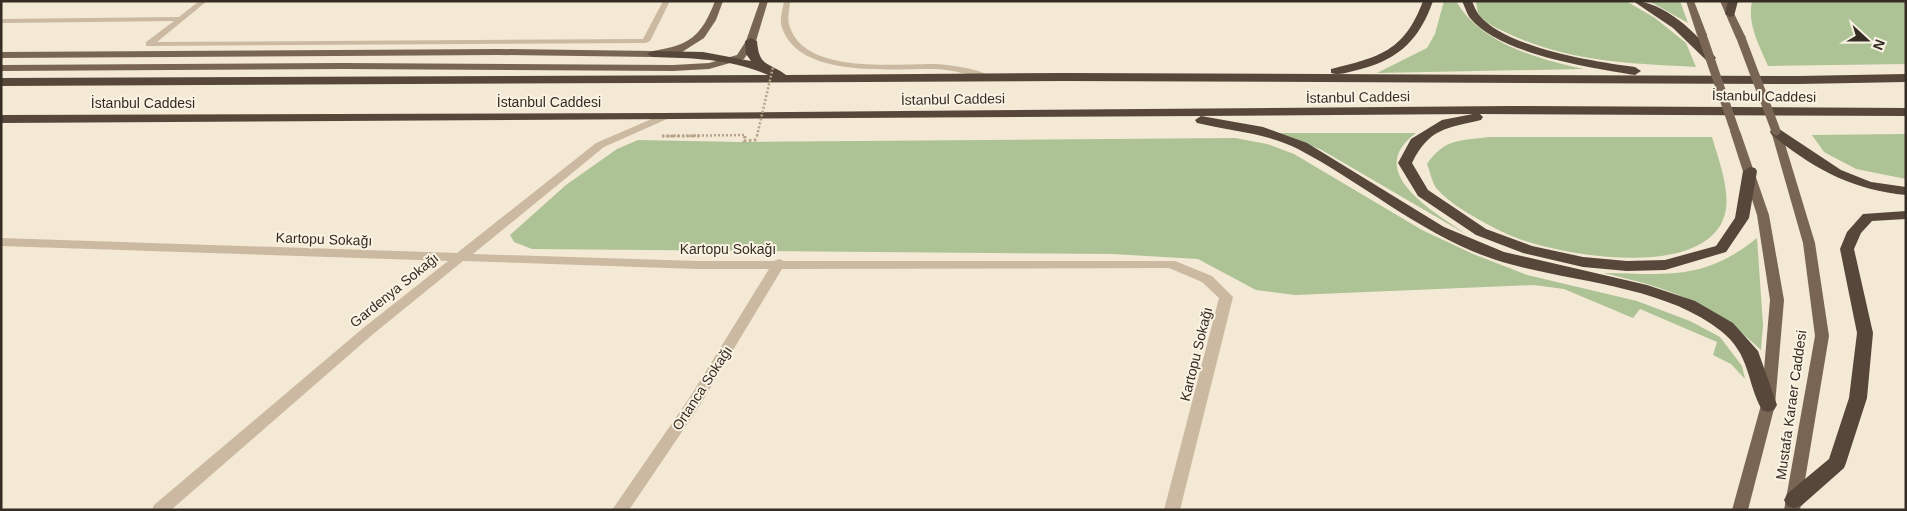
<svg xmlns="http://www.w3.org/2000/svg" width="1907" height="511" viewBox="0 0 1907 511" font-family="Helvetica,sans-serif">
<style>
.green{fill:#adc295}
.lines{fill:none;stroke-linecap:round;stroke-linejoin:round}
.path-far1{stroke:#b7a48b;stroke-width:2.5;stroke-dasharray:2 2;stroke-linecap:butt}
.path{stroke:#b7a48b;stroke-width:3;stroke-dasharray:2.5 2.5;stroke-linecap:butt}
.lane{fill:#cbbaa1;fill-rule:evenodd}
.street{fill:#cbbaa1;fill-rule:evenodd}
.primary{fill:#786554;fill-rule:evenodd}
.highway{fill:#56473a;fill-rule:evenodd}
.path-bridge{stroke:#b7a48b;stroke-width:2.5;stroke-dasharray:2 2;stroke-linecap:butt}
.primary-bridge{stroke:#786554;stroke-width:9}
.labels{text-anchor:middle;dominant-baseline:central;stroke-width:4;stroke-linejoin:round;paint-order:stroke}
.street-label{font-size:14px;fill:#352c24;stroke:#faf2e2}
</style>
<rect width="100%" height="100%" fill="#f3e9d5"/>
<g class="green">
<path d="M 1444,1 L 1456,1 C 1480,43 1539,60 1584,69 L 1377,73 L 1427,48 L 1435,34 Z"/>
<path d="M 1476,1 L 1626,1 L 1655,18 L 1686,43 L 1696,67 C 1634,64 1573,62 1516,37 C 1503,31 1489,26 1480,16 C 1477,12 1477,6 1476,1 Z"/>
<polygon points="1649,1 1680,1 1688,23"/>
<path d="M 1752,1 L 1906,1 L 1906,64 L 1768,66 C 1759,45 1747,24 1752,1 Z"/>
<path d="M 1277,133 L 1416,133 C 1361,173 1438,214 1469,236 L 1320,149 Z"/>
<polygon points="1906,134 1906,179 1856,169 1824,152 1812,135"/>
<path d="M 1489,137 L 1712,137 C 1719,162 1734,198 1722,222 C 1694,280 1553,255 1507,234 C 1486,224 1453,207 1437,189 C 1432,183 1430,171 1427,164 C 1445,138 1460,141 1489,137 Z"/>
<polygon points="1235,138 1267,144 1294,154 1422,230 1473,254 1527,275 1637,301 1690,321 1720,337 1742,366 1745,379 1731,364 1713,355 1717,342 1640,309 1633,318 1564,289 1534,285 1295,295 1256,290 1198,259 1113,254 532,249 514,242 510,235 566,185 617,149 638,140 739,142"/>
<path d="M 1757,238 L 1763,325 L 1761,350 C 1711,302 1669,288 1603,273 C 1667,274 1704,281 1757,238 Z"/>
</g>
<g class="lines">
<polyline class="path-far1" points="662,136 745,135 745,137"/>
<g class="path">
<polyline points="662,136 701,136"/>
<polyline points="745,136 744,141 755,140 757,136"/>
</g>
<g class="lane">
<polygon points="199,1 207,1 157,42 643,39 663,1 670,1 650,41 646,43 149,46 146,46 146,42 174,21 1,23 1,19 179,17"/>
<path d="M 784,1 L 790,1 C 790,8 787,17 789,24 C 802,76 897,63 937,64 C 951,65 964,67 978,71 C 983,73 988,74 992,77 L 988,79 C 970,75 954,70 936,69 C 892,68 795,80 781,24 C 780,17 783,8 784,1 Z"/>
</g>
<polygon class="street" points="663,114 668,117 667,119 604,147 473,254 697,261 774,261 779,259 784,261 1175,261 1212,276 1233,297 1180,510 1164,510 1219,298 1202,282 1169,268 782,269 700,405 629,510 612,510 690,397 769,269 697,269 463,261 372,335 171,510 152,510 154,505 362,329 448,261 1,246 1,238 457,253 596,143"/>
<g class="primary">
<path d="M 715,1 L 723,1 L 716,20 L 704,38 L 682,52 L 653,57 L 499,55 L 1,58 L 1,52 L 499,49 L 653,51 C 690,45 701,37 715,1 Z"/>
<polygon points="760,1 768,1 756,41 744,59 709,69 673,71 342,69 1,71 1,65 342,63 673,65 709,63 737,55 746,41"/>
<polygon points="1686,1 1694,1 1707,35 1705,37 1699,37 1697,35"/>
<polygon points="1720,1 1728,1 1746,38 1744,40 1738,40 1736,38"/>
<polygon points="1735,128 1740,131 1769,215 1784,300 1775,405 1748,510 1732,510 1761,405 1770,300 1757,215 1730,131"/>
<polygon points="1776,128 1781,131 1815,243 1829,336 1800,510 1784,510 1815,336 1803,243 1771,131"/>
</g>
<g class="highway">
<path d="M 1423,1 L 1433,1 C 1420,38 1400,59 1361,69 C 1352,71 1340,76 1331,73 L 1331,69 C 1379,57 1404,52 1423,1 Z"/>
<path d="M 1462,1 L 1472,1 C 1474,6 1476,11 1479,15 C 1506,48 1595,62 1635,67 L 1641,71 L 1635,75 C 1592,68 1499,54 1470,18 C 1467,14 1465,7 1462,1 Z"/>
<path d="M 1633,1 C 1664,1 1698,34 1716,58 L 1714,60 L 1706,60 L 1673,28 Z"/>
<polygon points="1728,1 1738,1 1734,16 1730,17 1725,14"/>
<path d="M 751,38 L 757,41 C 759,67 768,62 786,75 L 1064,73 L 1799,76 L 1906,74 L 1906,82 L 1799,84 L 1064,81 L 1,86 L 1,78 L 768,75 C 731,59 693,58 653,57 L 647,54 L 653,51 L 703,52 L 751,61 L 746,54 L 745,41 Z"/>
<path d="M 1510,106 L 1906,108 L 1906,116 L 1480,114 L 1483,117 L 1481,120 C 1447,128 1429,128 1412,163 L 1428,190 L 1486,229 L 1532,246 L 1583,257 L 1627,261 L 1665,260 L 1716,246 L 1735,218 L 1743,171 L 1750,167 L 1755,168 L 1757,171 L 1749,218 L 1726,252 L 1665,270 L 1627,271 L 1583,267 L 1523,253 L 1476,235 L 1418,196 L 1398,163 L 1411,139 L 1442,120 L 1473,114 L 1201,116 L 1263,127 L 1307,143 L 1444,227 L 1504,252 L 1647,285 L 1695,301 L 1733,323 L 1758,351 L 1777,405 L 1774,410 L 1768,412 L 1762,410 C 1746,381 1751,355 1721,331 C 1663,284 1565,282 1496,260 C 1423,236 1365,184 1298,149 C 1266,133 1231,131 1197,123 L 1195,120 L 1201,116 L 1,123 L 1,115 L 663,113 Z"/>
<path d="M 1776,127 L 1841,170 L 1871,182 L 1906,187 L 1906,195 C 1852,190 1812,168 1771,134 L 1770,131 Z"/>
<polygon points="1906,211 1906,219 1872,221 1861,233 1854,249 1873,333 1867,398 1846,463 1844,468 1801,506 1794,508 1787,506 1784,500 1787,494 1829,459 1849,398 1857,333 1840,249 1847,232 1863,214"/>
</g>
<polyline class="path-bridge" points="757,136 773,67"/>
<g class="primary-bridge">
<polyline points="1702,35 1735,131"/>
<polyline points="1741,38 1776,131"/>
</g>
</g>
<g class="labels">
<g class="street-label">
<text transform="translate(1764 96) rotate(1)">İstanbul Caddesi</text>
<text transform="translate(1358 97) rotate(-1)">İstanbul Caddesi</text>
<text transform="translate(953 99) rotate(-1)">İstanbul Caddesi</text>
<text x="549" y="102">İstanbul Caddesi</text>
<text x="143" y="103">İstanbul Caddesi</text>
<text transform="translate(324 239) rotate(2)">Kartopu Sokağı</text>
<text x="728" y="249">Kartopu Sokağı</text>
<text transform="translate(394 290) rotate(-39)">Gardenya Sokağı</text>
<text transform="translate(1196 354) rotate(-76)">Kartopu Sokağı</text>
<text transform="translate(702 388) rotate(-57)">Ortanca Sokağı</text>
<text transform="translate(1791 405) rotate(-82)">Mustafa Karaer Caddesi</text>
</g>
</g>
<rect width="1907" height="511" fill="none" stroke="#352c24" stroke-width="5"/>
<g transform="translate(1867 40) rotate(111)" stroke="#faf2e2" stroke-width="4" paint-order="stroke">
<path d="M0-4L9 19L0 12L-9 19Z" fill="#352c24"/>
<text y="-8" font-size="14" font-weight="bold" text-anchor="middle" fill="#352c24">N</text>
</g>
</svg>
